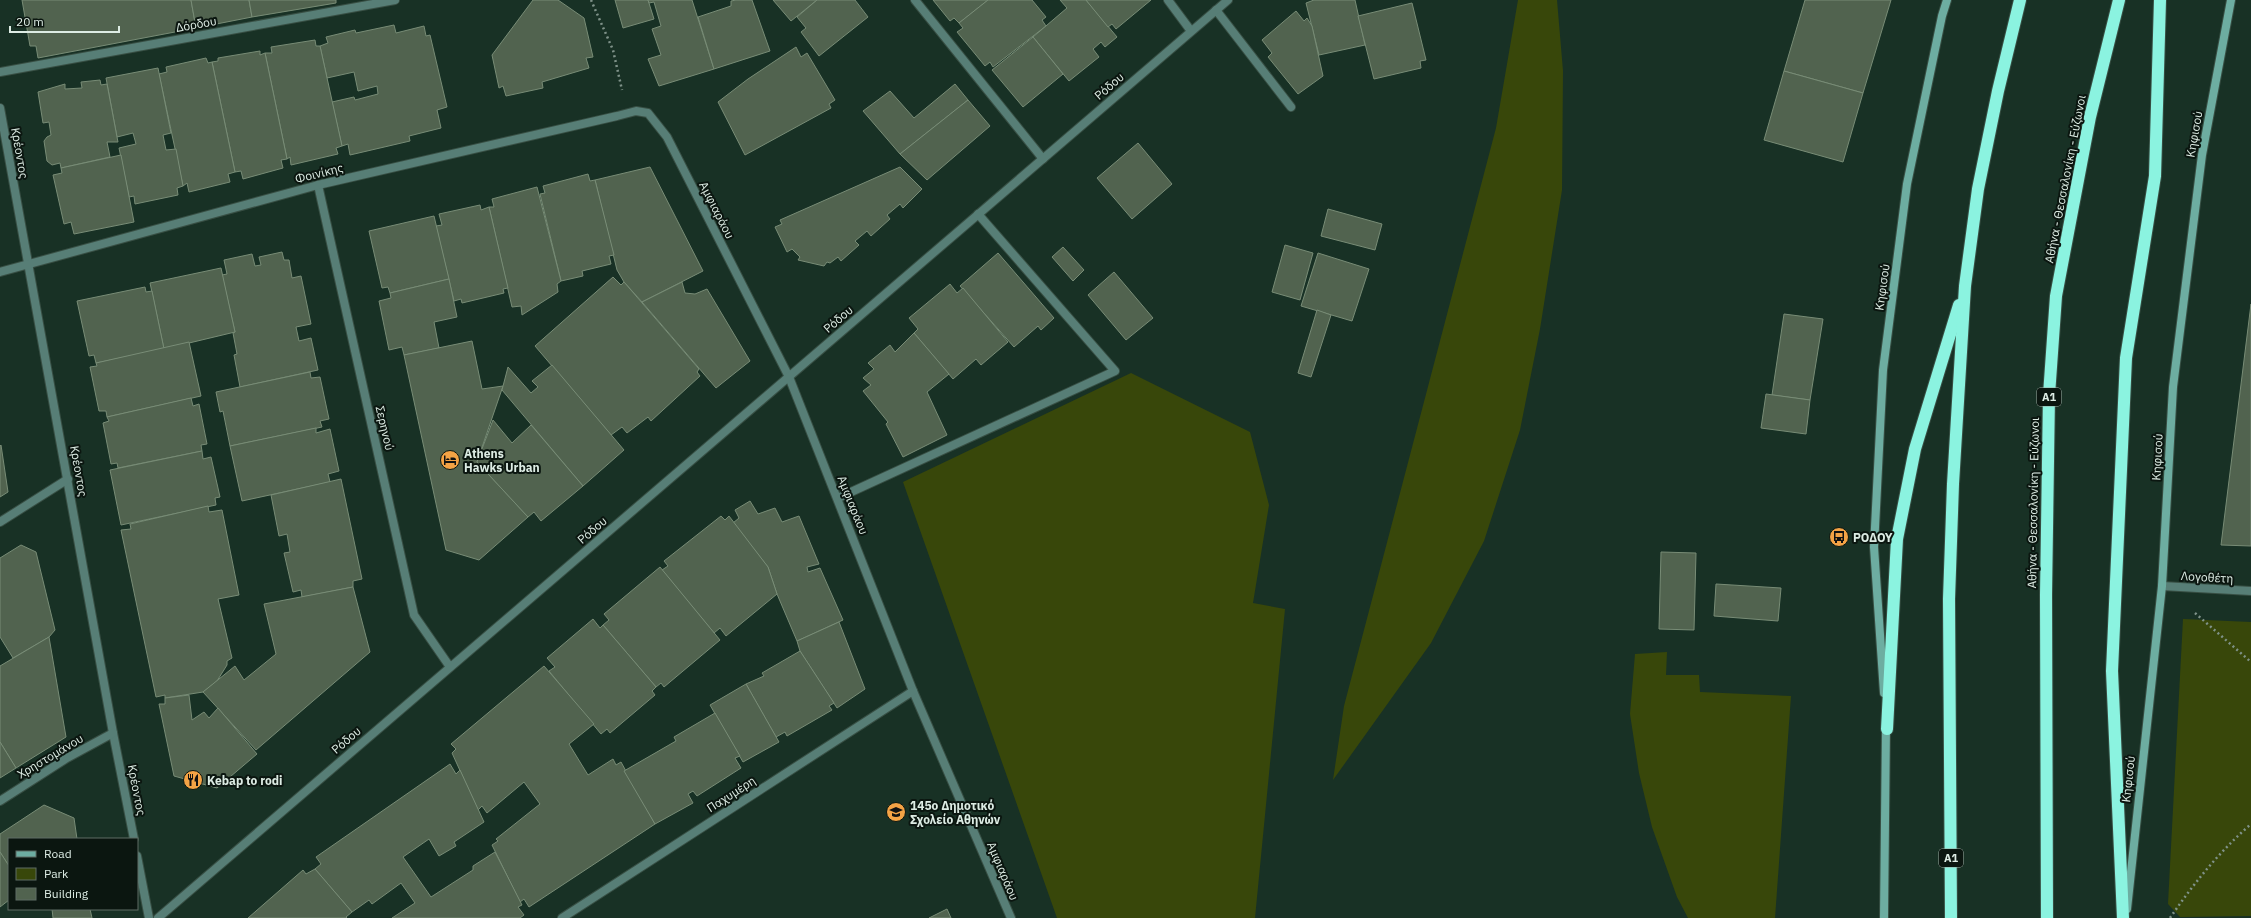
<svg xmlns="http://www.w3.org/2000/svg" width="2251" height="918" viewBox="0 0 2251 918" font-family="'IBM Plex Sans',sans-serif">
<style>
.green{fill:#38470a}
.building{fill:#51634f;stroke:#788c76}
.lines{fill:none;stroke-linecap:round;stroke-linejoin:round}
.lane-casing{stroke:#384f44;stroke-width:10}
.street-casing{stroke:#384f44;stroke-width:10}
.secondary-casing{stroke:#384f44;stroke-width:10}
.highway-casing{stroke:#384f44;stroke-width:14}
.path{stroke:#7f9289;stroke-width:2.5;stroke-dasharray:2 3;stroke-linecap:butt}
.lane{stroke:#577e76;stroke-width:8}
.street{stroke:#577e76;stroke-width:8}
.secondary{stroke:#6dada1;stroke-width:8}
.highway{stroke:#8bf3e0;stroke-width:12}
.labels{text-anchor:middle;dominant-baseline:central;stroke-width:4;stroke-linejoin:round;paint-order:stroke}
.shield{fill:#0b1610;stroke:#9eaca4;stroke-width:1}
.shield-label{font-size:11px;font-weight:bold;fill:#ddece4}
.street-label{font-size:12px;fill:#ddece4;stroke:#0b1610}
.poi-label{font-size:12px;font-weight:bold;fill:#ddece4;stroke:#0b1610;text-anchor:start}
</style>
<rect width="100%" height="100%" fill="#183125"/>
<g class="green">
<polygon points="1518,0 1557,0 1563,71 1562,190 1540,329 1520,430 1484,541 1431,643 1333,780 1344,706 1496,128"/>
<polygon points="1131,373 1250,432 1269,505 1253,603 1285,609 1255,918 1057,918 903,482"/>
<polygon points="2183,619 2251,622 2251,916 2180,917 2168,904"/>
<polygon points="1667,652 1666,675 1699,675 1700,692 1791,696 1775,918 1688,918 1677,897 1652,827 1639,773 1630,714 1635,654"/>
</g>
<g class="building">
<polygon points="22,0 191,0 196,28 38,58 36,46 30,46"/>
<polygon points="191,0 249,0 252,17 196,28"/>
<polygon points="249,0 336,0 336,3 252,17"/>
<polygon points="533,0 558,0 584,18 593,57 586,58 589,68 542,82 543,88 506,96 503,86 499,88 492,55"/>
<polygon points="615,0 648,0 654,19 623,28"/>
<polygon points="648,0 692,0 714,69 659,86 648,59 661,55 652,29 661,26 654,2 649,3"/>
<polygon points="736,0 752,0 770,51 714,69 698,17 731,6 731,1"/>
<polygon points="773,0 817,0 791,21"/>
<polygon points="817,0 855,0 868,17 819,56 801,32 806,28 797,17"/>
<polygon points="933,0 988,0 959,23 954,18 950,21"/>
<polygon points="988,0 1032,0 1046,17 1042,20 1046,26 993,67 990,62 985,66 957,32 963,28 959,23"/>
<polygon points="1060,0 1086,0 1117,37 1105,47 1101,42 1093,49 1099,57 1069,81 1033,37 1067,8"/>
<polygon points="1086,0 1151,0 1116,29 1112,24 1108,27"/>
<polygon points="1314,0 1355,0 1365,45 1319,55 1306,3"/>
<polygon points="1805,0 1891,0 1863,93 1784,71"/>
<polygon points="1412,3 1426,60 1420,61 1421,68 1374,79 1358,16"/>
<polygon points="1296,11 1304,21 1307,18 1312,26 1323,76 1298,94 1268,57 1272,53 1262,40"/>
<polygon points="394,25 396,33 424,26 426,36 430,35 447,107 437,110 441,128 409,136 410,141 350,155 348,144 342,146 332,102 354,97 355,100 378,94 377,86 358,91 354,72 327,78 320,46 328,43 326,37 355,30 356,33"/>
<polygon points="1033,37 1063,74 1023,107 992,70"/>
<polygon points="315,40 316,46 320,46 342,146 336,148 338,154 291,165 290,157 287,159 265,53 272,53 271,47"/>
<polygon points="796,47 801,57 807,53 835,100 829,104 831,108 745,155 718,102 748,79"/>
<polygon points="260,51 260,55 265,53 287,159 281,160 283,168 243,179 241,171 235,172 212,62 218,61 218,58"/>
<polygon points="206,58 208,63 212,62 235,172 228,174 230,182 189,192 187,183 183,186 159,74 167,72 166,67"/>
<polygon points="158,68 171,133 163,135 166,150 176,149 183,186 177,188 178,195 135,204 134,196 129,197 119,148 136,144 133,133 117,137 106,78"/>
<polygon points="1784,71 1863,93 1843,162 1764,140"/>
<polygon points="100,80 101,85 107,84 117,137 118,142 107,142 110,157 61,168 60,163 52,165 47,161 44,141 47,137 51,135 49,122 43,123 38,92 65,84 65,89 82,88 81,82"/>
<polygon points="955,84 968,100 900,154 863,111 890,91 914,118"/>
<polygon points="968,100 990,126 927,180 900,154"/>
<polygon points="1138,143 1172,184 1132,219 1097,178"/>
<polygon points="121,155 134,222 74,234 71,222 64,224 53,175 62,173 61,168"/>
<polygon points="650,167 703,271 642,302 624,282 617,270 595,180"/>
<polygon points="900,167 922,189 903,208 900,204 887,215 890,219 871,236 867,231 855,241 859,245 841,261 838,257 830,263 827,262 824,266 798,260 800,257 792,249 787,252 775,227 782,224 780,220"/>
<polygon points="588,174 590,181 595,180 614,255 609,256 611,264 582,271 583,276 561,281 540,194 545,193 543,186"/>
<polygon points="537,187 561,281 557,284 558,292 522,315 521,306 512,307 489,207 494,207 492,199"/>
<polygon points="480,205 481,210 489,207 508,288 503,289 504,293 462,303 461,299 454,301 436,226 442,225 439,214"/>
<polygon points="1328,209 1382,224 1375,250 1321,236"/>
<polygon points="434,216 449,279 390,293 388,287 382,288 369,231"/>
<polygon points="1285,245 1313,253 1300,300 1272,292"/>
<polygon points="1063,247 1084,270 1073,281 1052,257"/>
<polygon points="282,252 284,260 289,260 292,278 301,276 311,324 296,327 299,341 311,338 318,370 240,387 234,355 237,354 233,333 235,332 222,275 227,274 224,260 252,254 255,266 261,265 259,257"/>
<polygon points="998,253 1054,318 1041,330 1038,326 1014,347 960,286"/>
<polygon points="1318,253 1369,269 1352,321 1301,306"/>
<polygon points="221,268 235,332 164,349 150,283"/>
<polygon points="1114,272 1153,318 1126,340 1088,295"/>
<polygon points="613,277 621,285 624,282 699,369 697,372 700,376 651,421 648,417 627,433 622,427 611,435 535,346"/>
<polygon points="449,279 457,317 434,322 439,348 404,355 402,347 389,350 379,301 391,298 390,293"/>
<polygon points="682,282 685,293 695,294 707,289 750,361 716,388 642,302"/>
<polygon points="950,284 957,293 963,288 1008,342 981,365 976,359 953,379 914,333 918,329 909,318"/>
<polygon points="145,287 146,292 152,291 164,349 96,363 94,355 89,356 77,301"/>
<polygon points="2251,304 2251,546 2221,545"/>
<polygon points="1317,310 1331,315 1311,377 1298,373"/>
<polygon points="1784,314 1823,319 1810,400 1772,395"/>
<polygon points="914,333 949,374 927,392 947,435 903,457 886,424 888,422 863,391 871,385 863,378 874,369 868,363 890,345 895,352"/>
<polygon points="472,341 482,389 503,386 477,462 528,517 479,560 446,550 404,355"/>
<polygon points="189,342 201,396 107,417 106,411 99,411 90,367 97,366 96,363"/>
<polygon points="552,365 624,450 583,486 502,390 508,367 531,393 538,387 532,381"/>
<polygon points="310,372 311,378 320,377 329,419 320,421 322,427 230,446 223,411 220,412 216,392"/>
<polygon points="1766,394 1810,400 1806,434 1761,428"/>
<polygon points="191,398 193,406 199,404 207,444 201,445 202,451 118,468 117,463 111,464 103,423 109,421 107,417"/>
<polygon points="493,420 512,443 531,425 583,486 541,521 534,512 528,517 477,462"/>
<polygon points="316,428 316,433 330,429 339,471 328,474 330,482 242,501 230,446"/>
<polygon points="1,445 8,492 0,497 0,446"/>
<polygon points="202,451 203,459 211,457 220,497 215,498 216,505 121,525 110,470"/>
<polygon points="341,479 362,579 353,581 353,587 302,597 301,590 293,592 284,553 290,552 287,534 279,536 271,495"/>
<polygon points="750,501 758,514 775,508 782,522 799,516 819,564 807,567 808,572 820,568 843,620 797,641 777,594 768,567 733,523 739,518 735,510"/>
<polygon points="208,506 209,512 222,510 239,595 218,599 232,658 227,661 227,665 217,681 203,692 165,698 165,695 156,697 121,530 131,529 130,524"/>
<polygon points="721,516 725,520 729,516 768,567 777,594 726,636 720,628 714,633 662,570 668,566 664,561"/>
<polygon points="21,545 36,552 55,630 49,637 13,658 0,637 0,558"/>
<polygon points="1661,552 1696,553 1694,630 1659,629"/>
<polygon points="660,567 720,640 664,687 661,683 656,687 603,625 609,620 604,614"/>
<polygon points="1716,584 1781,588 1778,621 1714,616"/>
<polygon points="353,587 370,652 256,750 203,692 235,666 244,680 276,654 264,604"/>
<polygon points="593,619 600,628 603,625 656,687 652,691 655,695 610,733 607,729 601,734 549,671 555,667 547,658"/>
<polygon points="839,622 865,689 837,708 800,651 797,641"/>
<polygon points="49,637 66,737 16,768 0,742 0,666"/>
<polygon points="800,651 834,703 829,706 832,710 787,736 785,732 776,737 746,684 764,676 762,673"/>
<polygon points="544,666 594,724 569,744 588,775 613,759 616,765 621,762 655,824 529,907 524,899 520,902 492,845 498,841 496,839 540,804 524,782 487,813 482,806 478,810 452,753 456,749 451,744"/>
<polygon points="746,684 779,742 743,762 710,705"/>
<polygon points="189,695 192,720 204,712 209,718 218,708 257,754 217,788 174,776 159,704 165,704 165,698"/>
<polygon points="715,713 740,756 735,758 741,768 697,796 693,791 688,794 693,803 655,824 624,771 676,741 674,737"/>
<polygon points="0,742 16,768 0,778"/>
<polygon points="450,764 456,774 460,770 484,822 454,842 456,846 439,856 429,839 403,857 431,897 473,870 473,866 495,852 522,905 518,907 524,915 520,918 392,918 415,903 401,883 372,904 369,900 352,912 315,869 321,864 316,857"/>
<polygon points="44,805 74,818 77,839 9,839 9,866 0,852 0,834"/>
<polygon points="0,852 9,866 9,900 0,907"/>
<polygon points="315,869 352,912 346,917 347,918 248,918 303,870 306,874"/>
<polygon points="52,909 90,909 92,918 53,918"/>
<polygon points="947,909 951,918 929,918"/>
</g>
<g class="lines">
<defs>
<g id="lane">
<polyline points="915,0 1043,159"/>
<polyline points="1168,0 1191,31"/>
<polyline points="1216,10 1291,107"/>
<polyline points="0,72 395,0"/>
<polyline points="838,498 1115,371 978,214"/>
</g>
<g id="street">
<polyline points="0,108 113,733 134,839"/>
<polyline points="318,185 414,615 450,667"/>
<polyline points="0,272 318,185 617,116 636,111 648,113 667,137 789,377 913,691 1011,918"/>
<polyline points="0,522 68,479"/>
<polyline points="2162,586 2251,591"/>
<polyline points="0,801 67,758 113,733"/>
<polyline points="137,856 149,918"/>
<polyline points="158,918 1228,0"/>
<polyline points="562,918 913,691"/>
</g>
<g id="secondary">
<polyline points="1884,693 1874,547 1883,370 1907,184 1942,16 1947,0"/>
<polyline points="2127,909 2162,586 2173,387 2202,155 2231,0"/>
<polyline points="1884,918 1886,725"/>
</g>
<g id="highway">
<polyline points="1887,729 1897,539 1915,449 1959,305"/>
<polyline points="1951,918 1949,599 1953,484 1965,286 1978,189 1998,91 2020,0"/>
<polyline points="2047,918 2046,595 2049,395 2056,296 2090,117 2119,0"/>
<polyline points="2123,918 2112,671 2126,358 2155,176 2160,0"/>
</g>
</defs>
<use href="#lane" class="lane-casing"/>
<use href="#street" class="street-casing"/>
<use href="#secondary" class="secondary-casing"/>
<use href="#highway" class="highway-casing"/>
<g class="path">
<polyline points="591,0 613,50 622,90"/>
<polyline points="2195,613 2251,662"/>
<path d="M 2170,918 C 2194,883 2219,852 2251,824"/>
</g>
<use href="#lane" class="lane"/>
<use href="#street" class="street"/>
<use href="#secondary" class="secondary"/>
<use href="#highway" class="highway"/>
</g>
<defs>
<symbol id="hotel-disc" viewBox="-11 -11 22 22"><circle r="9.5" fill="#f4a345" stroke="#0b1610"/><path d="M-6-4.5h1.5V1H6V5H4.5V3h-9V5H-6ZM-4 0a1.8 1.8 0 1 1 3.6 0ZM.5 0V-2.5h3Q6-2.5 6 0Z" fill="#111"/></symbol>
<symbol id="bus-disc" viewBox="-11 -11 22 22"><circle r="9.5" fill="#f4a345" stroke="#0b1610"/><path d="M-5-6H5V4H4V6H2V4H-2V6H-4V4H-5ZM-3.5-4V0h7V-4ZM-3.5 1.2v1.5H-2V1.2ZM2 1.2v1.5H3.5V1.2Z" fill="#111"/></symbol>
<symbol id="restaurant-disc" viewBox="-11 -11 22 22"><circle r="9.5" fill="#f4a345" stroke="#0b1610"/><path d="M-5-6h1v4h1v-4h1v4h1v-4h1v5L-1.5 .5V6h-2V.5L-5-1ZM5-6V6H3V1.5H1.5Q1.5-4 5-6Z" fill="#111"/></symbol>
<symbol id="school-disc" viewBox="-11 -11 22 22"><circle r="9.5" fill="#f4a345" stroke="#0b1610"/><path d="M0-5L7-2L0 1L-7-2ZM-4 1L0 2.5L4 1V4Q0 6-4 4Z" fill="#111"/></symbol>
</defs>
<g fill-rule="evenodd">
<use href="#hotel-disc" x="439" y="449" width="22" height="22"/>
<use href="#bus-disc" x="1828" y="526" width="22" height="22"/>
<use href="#restaurant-disc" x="182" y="769" width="22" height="22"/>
<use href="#school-disc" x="885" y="801" width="22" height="22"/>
</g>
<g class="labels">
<g class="shield">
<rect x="2037" y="388" width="24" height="18" rx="3"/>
<rect x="1939" y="849" width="24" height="18" rx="3"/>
</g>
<g class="shield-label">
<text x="2049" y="397">Α1</text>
<text x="1951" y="858">Α1</text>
</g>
<g class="street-label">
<text transform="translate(196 24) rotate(-10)">Δόρδου</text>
<text transform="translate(1109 86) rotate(-41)">Ρόδου</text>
<text transform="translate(2194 134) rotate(-80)">Κηφισού</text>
<text transform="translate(20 153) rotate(80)">Κρέοντος</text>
<text transform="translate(319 173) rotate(-14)">Φοινίκης</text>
<text transform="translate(2065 179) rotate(-79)">Αθήνα - Θεσσαλονίκη - Εύζωνοι</text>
<text transform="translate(717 210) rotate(63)">Αμφιαράου</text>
<text transform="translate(1882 287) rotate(-82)">Κηφισού</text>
<text transform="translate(838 319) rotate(-41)">Ρόδου</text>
<text transform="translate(385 428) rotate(77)">Σερηνού</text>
<text transform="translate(2157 457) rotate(-87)">Κηφισού</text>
<text transform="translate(79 471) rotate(80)">Κρέοντος</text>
<text transform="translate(2033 503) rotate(-89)">Αθήνα - Θεσσαλονίκη - Εύζωνοι</text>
<text transform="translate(853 505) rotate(68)">Αμφιαράου</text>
<text transform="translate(592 530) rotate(-41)">Ρόδου</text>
<text transform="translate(2207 577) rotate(3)">Λογοθέτη</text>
<text transform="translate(346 740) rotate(-41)">Ρόδου</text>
<text transform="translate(50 756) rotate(-31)">Χρηστομάνου</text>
<text transform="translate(2128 779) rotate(-84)">Κηφισού</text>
<text transform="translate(137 790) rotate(79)">Κρέοντος</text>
<text transform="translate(731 794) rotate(-33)">Παχυμέρη</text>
<text transform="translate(1003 871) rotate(67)">Αμφιαράου</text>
</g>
<g class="poi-label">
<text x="464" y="453">Athens<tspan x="464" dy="14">Hawks Urban</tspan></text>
<text x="1853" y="537">ΡΟΔΟΥ</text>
<text x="207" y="780">Kebap to rodi</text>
<text x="910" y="805">145ο Δημοτικό<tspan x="910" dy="14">Σχολείο Αθηνών</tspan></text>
</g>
</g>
<rect x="8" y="838" width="130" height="72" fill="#0b1610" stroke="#5f6c65"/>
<rect x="16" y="851" width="20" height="6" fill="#6dada1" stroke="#5f6c65"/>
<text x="44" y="858" font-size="12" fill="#ddece4">Road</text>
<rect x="16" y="868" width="20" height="12" fill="#38470a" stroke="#5f6c65"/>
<text x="44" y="878" font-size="12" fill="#ddece4">Park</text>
<rect x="16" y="888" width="20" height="12" fill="#51634f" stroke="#5f6c65"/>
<text x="44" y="898" font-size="12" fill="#ddece4">Building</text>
<path d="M10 26v6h109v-6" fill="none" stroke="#ddece4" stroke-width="2"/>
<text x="16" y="26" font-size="12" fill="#ddece4" stroke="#0b1610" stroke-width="3" paint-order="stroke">20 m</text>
</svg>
